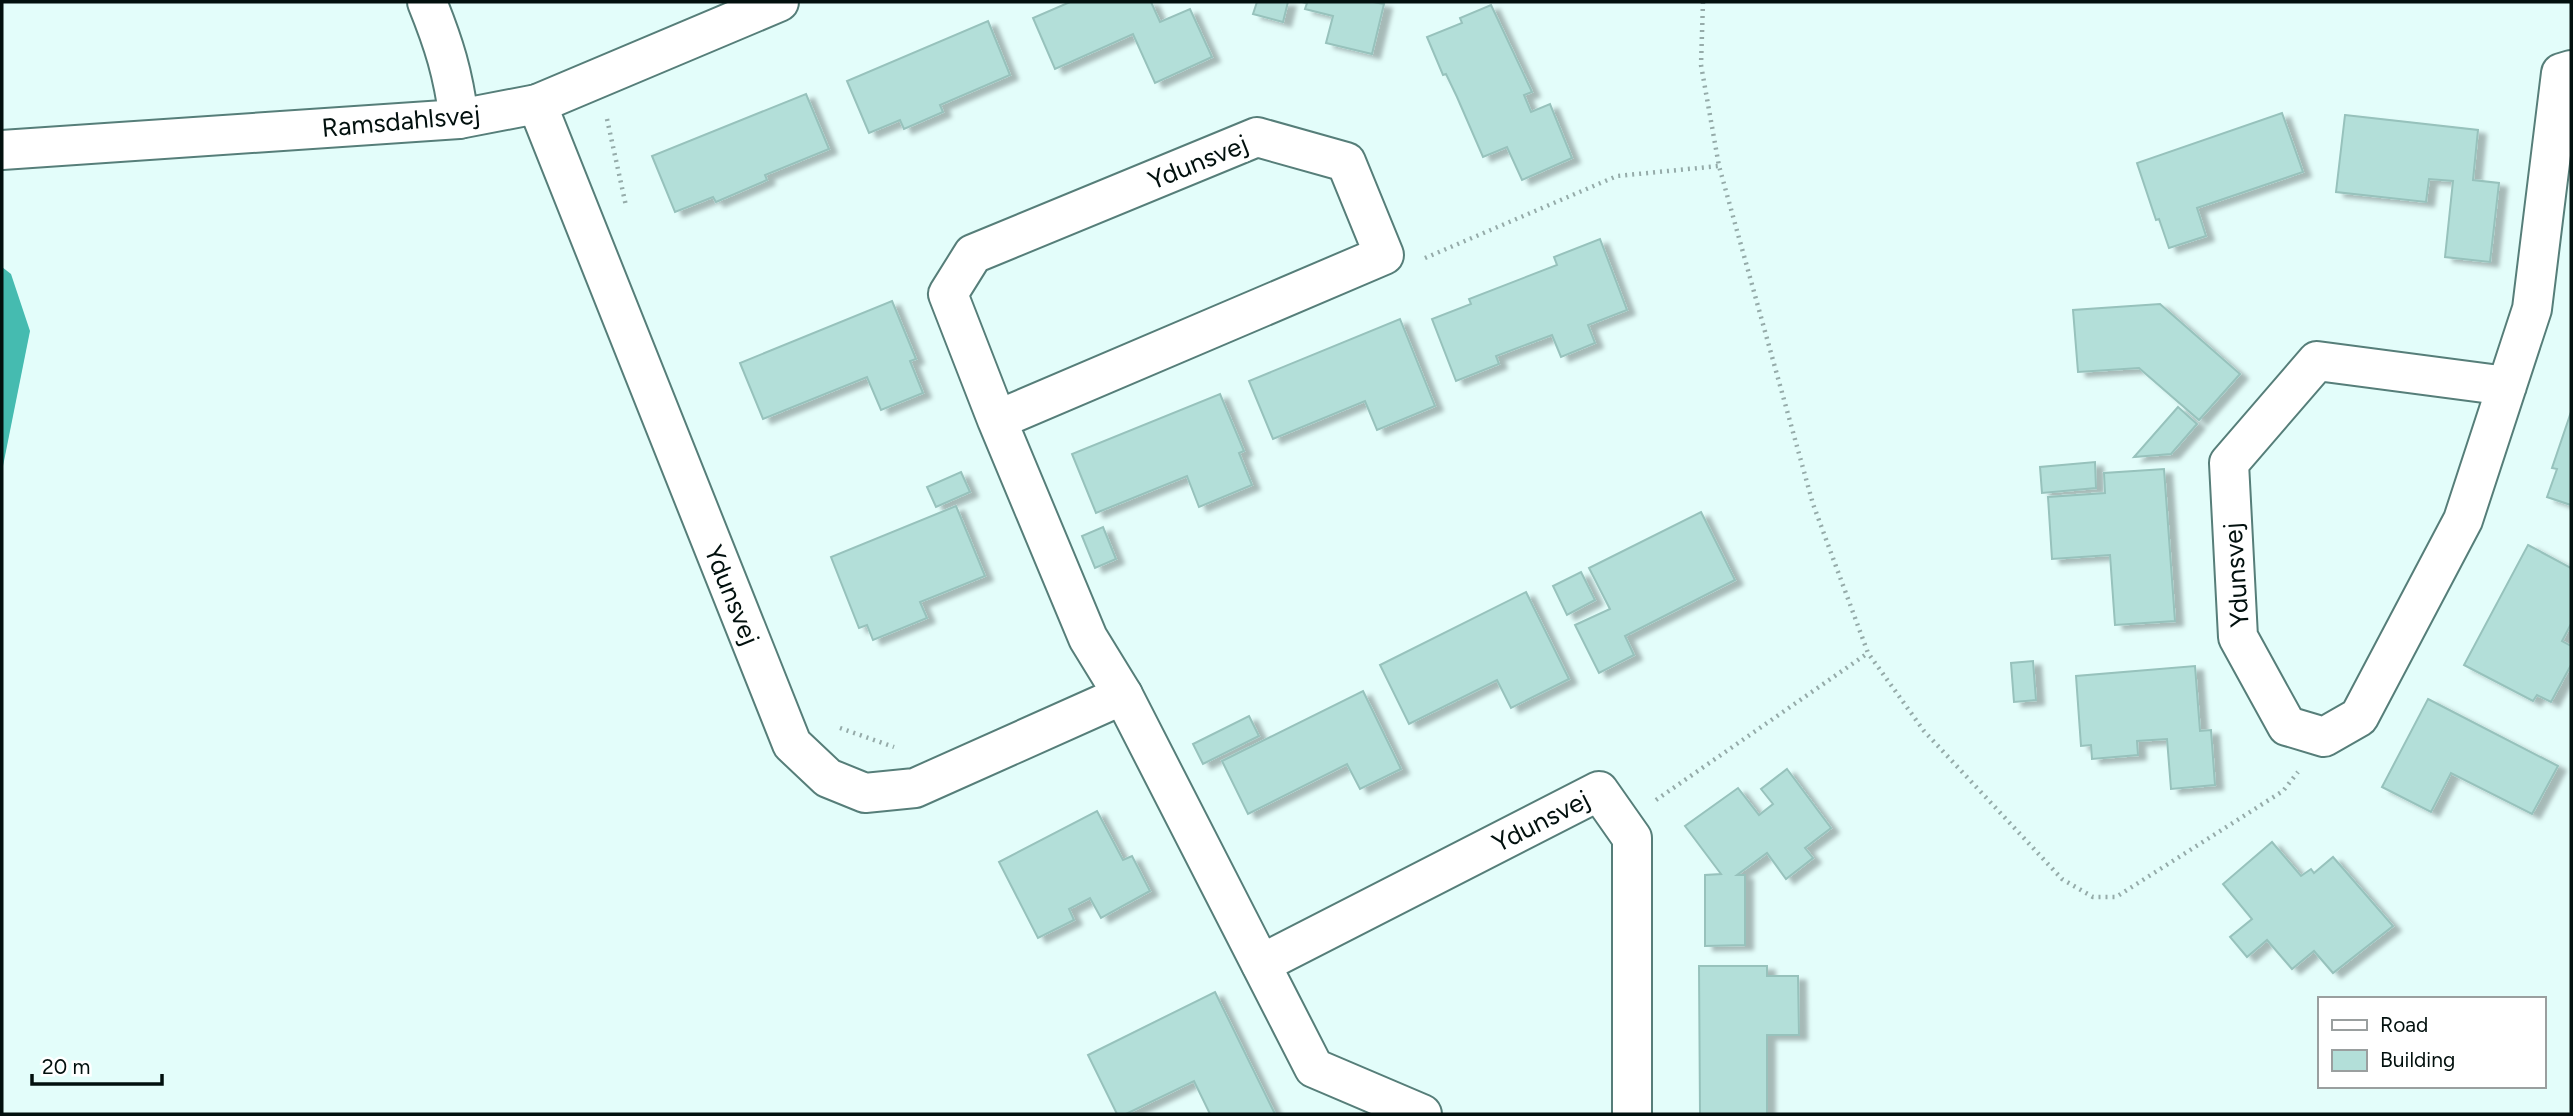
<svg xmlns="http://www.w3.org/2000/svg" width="2573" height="1116" viewBox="0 0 2573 1116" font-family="Figtree,sans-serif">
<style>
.water{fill:#45bbb0}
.building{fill:#b3dfd9;stroke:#97c2bc;stroke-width:2;filter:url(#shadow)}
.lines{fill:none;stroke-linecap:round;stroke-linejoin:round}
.street-casing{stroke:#567e79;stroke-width:42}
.path{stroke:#95aba9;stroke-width:4.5;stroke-dasharray:2 5;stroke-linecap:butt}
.street{stroke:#fff;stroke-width:38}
.labels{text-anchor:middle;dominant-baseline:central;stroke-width:7;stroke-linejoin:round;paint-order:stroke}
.street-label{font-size:26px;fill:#02100e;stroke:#fff}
</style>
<defs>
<filter id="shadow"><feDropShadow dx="8" dy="4.5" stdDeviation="2" flood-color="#0004"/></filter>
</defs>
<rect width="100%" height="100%" fill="#e3fdfa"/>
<polygon class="water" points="2,267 11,274 30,331 2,471"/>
<g class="building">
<polygon points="1070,2 1151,2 1160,22 1190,9 1212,57 1155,83 1133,34 1055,69 1033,18"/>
<polygon points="1257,2 1288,2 1283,22 1253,14"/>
<polygon points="1302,2 1373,2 1384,4 1372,54 1326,43 1333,16 1305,9 1307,3"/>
<polygon points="1491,5 1532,92 1524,95 1531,112 1550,104 1572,158 1522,180 1507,147 1483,157 1457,97 1446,74 1443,75 1427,37 1462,23 1460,18"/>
<polygon points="988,21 1010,75 940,105 943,112 904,129 900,120 869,133 847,81"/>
<polygon points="806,94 829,149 765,175 767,180 716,202 713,197 675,212 652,156"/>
<polygon points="2282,113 2303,172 2197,208 2206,236 2169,248 2159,219 2156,220 2137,163"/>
<polygon points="2345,115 2478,130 2473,180 2499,183 2490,262 2445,257 2453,181 2429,179 2426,202 2336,192"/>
<polygon points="1600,239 1627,310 1588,325 1595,343 1561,357 1552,335 1496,356 1499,364 1456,381 1432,319 1471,304 1469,299 1557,265 1554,257"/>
<polygon points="892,301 916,359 910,361 923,393 881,410 867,377 763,419 740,363"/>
<polygon points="2160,304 2240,374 2199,420 2139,368 2078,372 2073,310"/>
<polygon points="1400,319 1435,406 1377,430 1365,401 1273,439 1249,381"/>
<polygon points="1220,394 1244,451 1239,453 1252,485 1199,507 1187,476 1096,513 1072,454"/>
<polygon points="2178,407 2197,424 2171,454 2134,457"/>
<polygon points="2571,412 2571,505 2547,497 2557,469 2552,468"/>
<polygon points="2095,462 2096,488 2042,493 2040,467"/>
<polygon points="2164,469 2175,621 2115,625 2110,555 2052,559 2048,497 2105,493 2104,473"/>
<polygon points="961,472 970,492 936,507 927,487"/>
<polygon points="956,506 985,576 920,602 927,618 873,640 867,625 859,628 831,557"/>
<polygon points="1701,512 1735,580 1625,636 1634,655 1599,673 1575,625 1610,609 1589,568"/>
<polygon points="1103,527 1116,559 1095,568 1082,536"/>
<polygon points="2528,545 2571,568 2571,624 2562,641 2571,646 2571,665 2551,702 2537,695 2533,701 2464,665"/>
<polygon points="1581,572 1595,600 1567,615 1553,586"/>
<polygon points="1526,592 1569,679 1511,708 1497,680 1409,724 1380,665"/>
<polygon points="2033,661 2036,700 2014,702 2011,663"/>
<polygon points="2195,666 2200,731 2211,730 2215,785 2171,789 2167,739 2137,741 2138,755 2092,759 2091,745 2081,746 2076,676"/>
<polygon points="1363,691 1401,769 1360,789 1347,764 1248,814 1222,761"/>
<polygon points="2428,699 2558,766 2532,814 2451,773 2431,812 2382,787"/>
<polygon points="1249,716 1259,736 1203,764 1193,744"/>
<polygon points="1787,769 1831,828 1805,848 1813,858 1786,879 1767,853 1737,875 1745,875 1745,945 1705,946 1705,875 1721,874 1685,826 1738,788 1759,815 1773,804 1761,789"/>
<polygon points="1097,811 1123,860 1132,856 1150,891 1101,918 1090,898 1069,909 1074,920 1038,938 999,862"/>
<polygon points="2272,842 2301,876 2311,869 2314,873 2333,857 2393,926 2333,973 2314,951 2292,969 2267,940 2247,957 2230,937 2252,919 2223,884"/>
<polygon points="1699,966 1767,966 1767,976 1798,976 1799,1035 1767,1035 1767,1114 1700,1114"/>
<polygon points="1215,992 1275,1114 1210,1114 1194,1081 1126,1114 1117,1114 1088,1055"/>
</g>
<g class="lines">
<defs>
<g id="street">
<path d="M 427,2 C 444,44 453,73 459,119"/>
<polyline points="537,104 792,744 828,778 865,793 915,788 1123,695"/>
<polyline points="2,150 459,119 537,104 779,2"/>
<polyline points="2507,386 2317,361 2229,463 2238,637 2287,726 2324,737 2359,717 2463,520 2532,309 2561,73 2571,70"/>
<polyline points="997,420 1384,255 1346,162 1257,137 973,254 948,294 997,420 1088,638 1123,695 1314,1068 1422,1114"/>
<polyline points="1261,964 1599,791 1632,838 1632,1114"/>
</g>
</defs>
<use href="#street" class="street-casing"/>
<g class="path">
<polyline points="1703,2 1701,65 1719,166 1813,504 1868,653 1924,731 2062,879 2093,897 2116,897 2283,791 2298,772"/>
<polyline points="607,119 626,206"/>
<polyline points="1425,258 1617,176 1719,166"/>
<polyline points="840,728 894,747"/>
<polyline points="1656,800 1868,653"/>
</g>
<use href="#street" class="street"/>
</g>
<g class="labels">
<g class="street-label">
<text transform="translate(401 121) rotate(-5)">Ramsdahlsvej</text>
<text transform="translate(1198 162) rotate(-22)">Ydunsvej</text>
<text transform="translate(2236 575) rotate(-94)">Ydunsvej</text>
<text transform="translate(732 595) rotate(68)">Ydunsvej</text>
<text transform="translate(1541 821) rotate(-27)">Ydunsvej</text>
</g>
</g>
<rect width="2573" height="1116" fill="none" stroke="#02100e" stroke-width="7"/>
<rect x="2318" y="997" width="228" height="91" fill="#ffffff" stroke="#9a9f9f" stroke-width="2"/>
<rect x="2332" y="1020" width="35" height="10" fill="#ffffff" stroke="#9a9f9f" stroke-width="2"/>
<text x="2380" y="1032" font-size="21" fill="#02100e">Road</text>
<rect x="2332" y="1050" width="35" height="21" fill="#b3dfd9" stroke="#9a9f9f" stroke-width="2"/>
<text x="2380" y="1067" font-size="21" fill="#02100e">Building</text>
<path d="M32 1074v10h130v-10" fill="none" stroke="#02100e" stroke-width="3.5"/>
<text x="42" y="1074" font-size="21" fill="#02100e" stroke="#ffffff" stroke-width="5" paint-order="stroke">20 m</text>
</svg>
